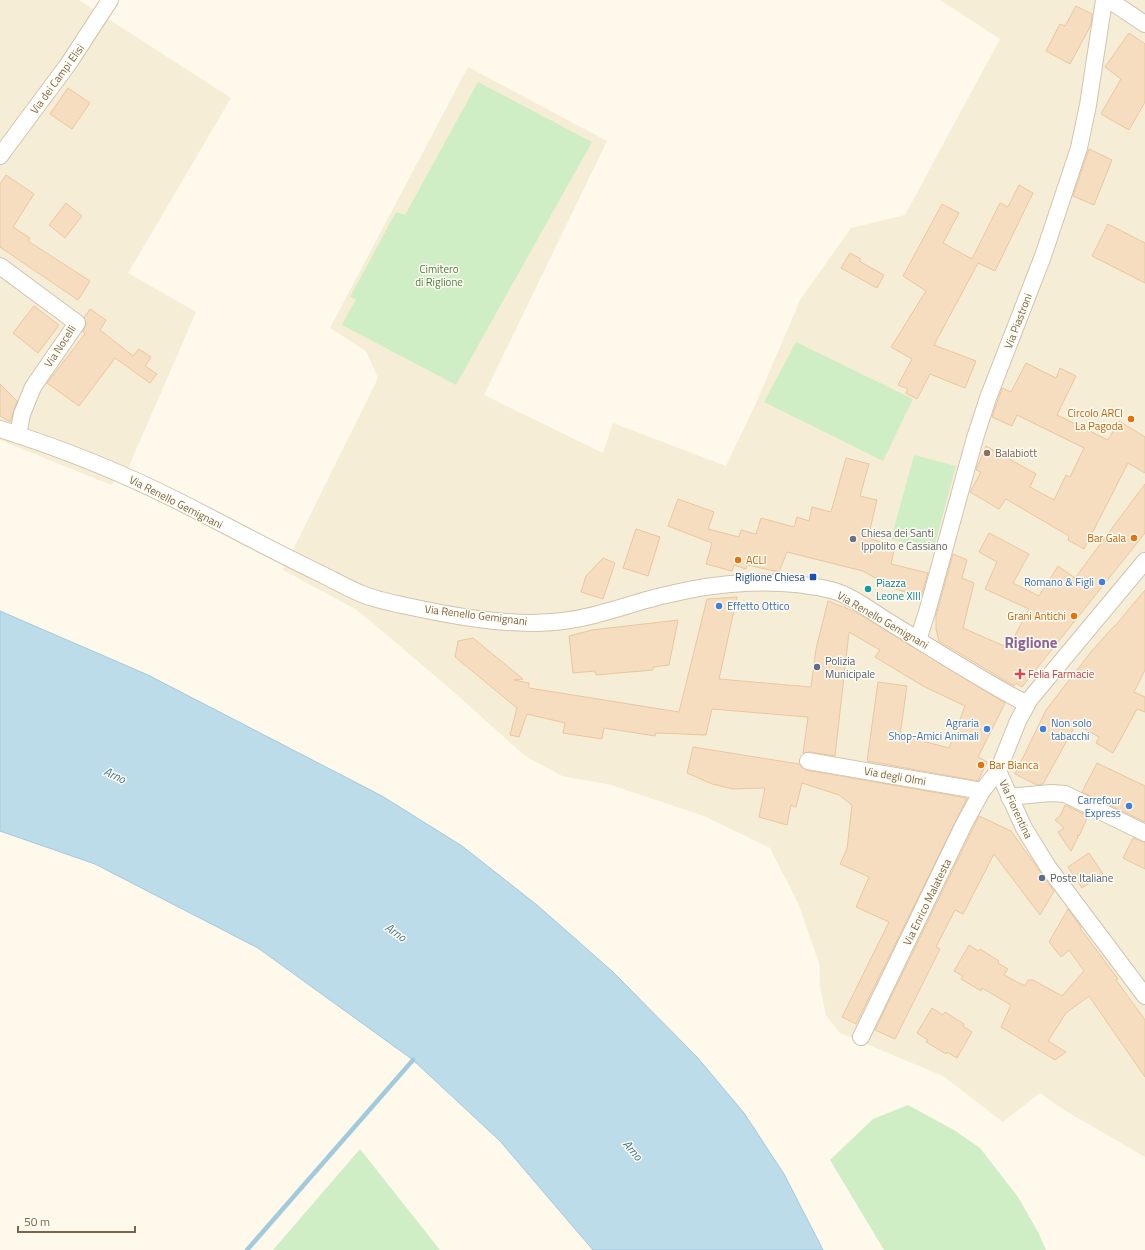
<svg xmlns="http://www.w3.org/2000/svg" width="1145" height="1250" viewBox="0 0 1145 1250" font-family="'Titillium Web',sans-serif">
<style>
.residential{fill:#f6edd7}
.green{fill:#d0eec6}
.water{fill:#bcdcea;stroke:#a1cadd}
.lines{fill:none;stroke-linecap:round;stroke-linejoin:round}
.stream{stroke:#a1cadd;stroke-width:4.5}
.building{fill:#f6ddbf;stroke:#e9c79e}
.street-casing{stroke:#d2c3ad;stroke-width:18}
.street{stroke:#fff;stroke-width:16}
.food-dot{fill:#e8710a;stroke:#fffcf2;stroke-width:1.5}
.education-dot{fill:#8d6e63;stroke:#fffcf2;stroke-width:1.5}
.worship-dot{fill:#6b7280;stroke:#fffcf2;stroke-width:1.5}
.transit-dot{fill:#1a4fb4;stroke:#fffcf2;stroke-width:1.5}
.shop-dot{fill:#3f7fe0;stroke:#fffcf2;stroke-width:1.5}
.culture-dot{fill:#0f9aa8;stroke:#fffcf2;stroke-width:1.5}
.service-dot{fill:#5c6f8a;stroke:#fffcf2;stroke-width:1.5}
.health-dot{fill:#e0444e;stroke:#fffcf2;stroke-width:1.5}
.labels{text-anchor:middle;dominant-baseline:central;stroke-width:3;stroke-linejoin:round;paint-order:stroke}
.street-label{font-size:11px;fill:#7c644a;stroke:#fffcf2}
.park-label{font-size:11px;fill:#477c3e;stroke:#fffcf2}
.food-label{font-size:11px;fill:#c56008;stroke:#fffcf2;text-anchor:end}
.education-label{font-size:11px;fill:#785e54;stroke:#fffcf2;text-anchor:start}
.worship-label{font-size:11px;fill:#5b616d;stroke:#fffcf2;text-anchor:start}
.transit-label{font-size:11px;fill:#164399;stroke:#fffcf2;text-anchor:end}
.shop-label{font-size:11px;fill:#366cbe;stroke:#fffcf2;text-anchor:end}
.culture-label{font-size:11px;fill:#0d838f;stroke:#fffcf2;text-anchor:start}
.service-label{font-size:11px;fill:#4e5e75;stroke:#fffcf2;text-anchor:start}
.health-label{font-size:11px;fill:#be3a42;stroke:#fffcf2;text-anchor:start}
.water-label{font-size:12px;font-style:italic;fill:#417790;stroke:#fffcf2}
.district-label{font-size:15px;font-weight:bold;fill:#8d6297;stroke:#fffcf2}
</style>
<rect width="100%" height="100%" fill="#fef9ea"/>
<g class="residential">
<polygon points="0,0 79,0 231,98 128,273 196,312 129,466 111,485 0,440"/>
<polygon points="940,0 1145,0 1145,1157 1064,1110 1040,1093 1003,1122 943,1076 840,1033 826,1015 820,987 819,963 798,903 770,848 704,816 611,785 562,776 525,756 447,686 357,610 283,570 378,378 366,351 330,328 468,67 607,141 484,395 603,453 613,423 726,466 757,401 800,300 851,228 905,215 1000,39"/>
</g>
<g class="green">
<polygon points="478,82 592,142 456,385 342,325 356,299 350,297 396,212 405,215"/>
<polygon points="796,342 913,399 883,461 764,402"/>
<polygon points="914,455 956,466 933,551 891,539"/>
<polygon points="908,1105 954,1130 980,1148 1018,1197 1038,1232 1046,1250 884,1250 830,1160 873,1119"/>
<polygon points="360,1149 440,1250 273,1250"/>
</g>
<polygon class="water" points="0,611 148,675 382,796 462,846 537,905 613,972 697,1057 744,1113 784,1174 823,1250 593,1250 500,1141 413,1060 258,948 95,864 0,831"/>
<g class="lines">
<polyline class="stream" points="247,1250 413,1060"/>
</g>
<g class="building">
<polygon points="1076,6 1092,14 1091,25 1070,64 1046,51 1060,24 1065,26"/>
<polygon points="1129,33 1145,44 1145,102 1129,130 1101,114 1121,79 1105,67"/>
<polygon points="68,88 90,103 72,129 50,114"/>
<polygon points="1089,149 1112,160 1094,205 1073,196"/>
<polygon points="6,175 34,194 13,227 30,238 28,241 90,281 78,300 0,247 0,184"/>
<polygon points="1019,185 1033,193 995,271 978,263 934,345 976,361 965,388 930,374 917,399 906,393 908,389 898,385 912,359 891,347 926,291 903,276 942,204 959,213 943,243 972,259 1000,203 1008,207"/>
<polygon points="66,203 82,216 65,238 49,225"/>
<polygon points="1108,224 1145,243 1145,283 1092,256"/>
<polygon points="850,253 861,259 859,261 884,275 877,288 841,268"/>
<polygon points="34,306 59,325 38,353 13,333"/>
<polygon points="90,309 106,320 100,330 133,356 139,349 151,357 145,366 157,374 150,383 115,358 79,406 47,383 85,334 83,332 86,324 84,318"/>
<polygon points="1026,363 1056,378 1060,368 1076,376 1057,415 1108,440 1119,421 1145,437 1145,473 1128,463 1084,549 1068,540 1069,536 1057,529 1006,499 999,509 970,492 981,472 976,470 986,446 1036,474 1030,487 1054,500 1066,475 1070,477 1084,448 1017,415 1012,426 992,417 1002,388 1011,392"/>
<polygon points="0,384 17,401 10,422 0,416"/>
<polygon points="846,458 869,464 860,496 877,500 868,538 895,546 891,564 928,573 921,597 893,588 863,571 787,552 779,572 747,565 746,569 734,565 732,571 706,564 712,543 668,526 678,499 714,512 708,529 739,537 741,530 756,534 761,518 794,527 797,517 809,521 812,507 831,512"/>
<polygon points="1145,484 1145,533 1022,687 1016,683 1014,686 939,641 936,629 936,616 953,554 967,560 962,578 974,583 963,628 1004,646 1007,640 1011,643 1029,609 985,589 997,562 979,552 989,533 1029,554 1013,583 1039,596 1058,566 1075,578"/>
<polygon points="636,529 660,537 648,576 623,568"/>
<polygon points="603,558 615,563 603,599 581,592 586,576"/>
<polygon points="1145,590 1145,670 1134,692 1145,697 1145,712 1137,709 1113,753 1096,743 1099,737 1076,724 1043,784 1037,785 1015,774 1046,710 1091,652 1114,626 1115,626"/>
<polygon points="737,597 719,679 811,687 816,649 828,601 856,612 1005,703 978,757 987,762 978,781 867,761 878,682 907,686 900,735 949,748 965,706 923,686 875,657 880,650 849,632 835,756 810,752 803,753 808,717 712,709 706,735 656,733 655,736 604,728 602,739 563,733 565,723 527,714 519,737 510,735 517,708 455,657 458,641 473,638 523,679 514,680 529,683 529,688 679,712 707,599"/>
<polygon points="678,620 669,665 653,667 653,670 596,675 595,671 573,673 569,636 592,630"/>
<polygon points="693,747 799,764 806,770 967,798 856,1024 842,1017 889,922 856,907 869,877 840,864 847,849 852,805 839,795 802,783 796,807 791,805 787,825 759,817 765,788 733,789 712,784 687,773"/>
<polygon points="1097,763 1145,786 1145,822 1082,792"/>
<polygon points="1065,805 1088,816 1079,836 1077,835 1078,837 1071,851 1058,832 1064,828 1055,820 1060,816"/>
<polygon points="979,816 1011,831 1054,891 1040,915 994,854 963,914 955,910 936,947 940,949 895,1039 875,1030"/>
<polygon points="1133,838 1145,842 1145,869 1123,858"/>
<polygon points="1089,853 1103,874 1082,888 1068,867"/>
<polygon points="1068,909 1081,927 1080,928 1118,979 1116,980 1145,1020 1145,1077 1089,996 1066,1013 1048,1041 1066,1052 1055,1060 1001,1027 1011,1005 982,988 981,991 961,979 963,976 954,971 969,945 978,951 980,949 999,961 998,963 1008,969 1004,975 1025,986 1028,980 1033,980 1062,996 1084,971 1069,950 1061,957 1049,942"/>
<polygon points="932,1008 943,1015 945,1012 964,1024 963,1026 972,1032 957,1058 947,1052 946,1054 926,1042 928,1040 917,1033"/>
</g>
<g class="lines">
<defs>
<g id="street">
<polyline points="1109,0 1145,24"/>
<polyline points="0,156 69,63 110,0"/>
<polyline points="0,266 77,323 33,387 22,414 18,435"/>
<path d="M 0,429 C 60,448 118,471 174,499 C 222,523 269,549 317,572 C 332,579 347,588 362,594 C 379,601 398,604 416,608 C 463,618 522,628 570,620 C 603,615 634,602 666,595 C 718,582 778,577 831,590 C 851,595 871,611 889,622 C 935,650 979,679 1027,704"/>
<polyline points="1145,561 1030,699 1018,721 998,771 1024,828 1048,867 1145,996"/>
<polyline points="918,640 927,612 975,438 988,398 1043,256 1079,148 1088,105 1104,0"/>
<polyline points="808,761 982,791"/>
<polyline points="1009,797 1051,793 1065,794 1145,833"/>
<polyline points="861,1037 964,824 982,791 998,771"/>
</g>
</defs>
<use href="#street" class="street-casing"/>
<use href="#street" class="street"/>
</g>
<g class="food-dot">
<circle cx="1131" cy="419" r="4"/>
<circle cx="1134" cy="538" r="4"/>
<circle cx="738" cy="560" r="4"/>
<circle cx="1074" cy="616" r="4"/>
<circle cx="981" cy="765" r="4"/>
</g>
<circle class="education-dot" cx="987" cy="453" r="4"/>
<circle class="worship-dot" cx="853" cy="539" r="4"/>
<rect class="transit-dot" x="809" y="573" width="8" height="8" rx="2"/>
<g class="shop-dot">
<circle cx="1102" cy="582" r="4"/>
<circle cx="719" cy="606" r="4"/>
<circle cx="987" cy="729" r="4"/>
<circle cx="1043" cy="729" r="4"/>
<circle cx="1129" cy="806" r="4"/>
</g>
<circle class="culture-dot" cx="868" cy="589" r="4"/>
<g class="service-dot">
<circle cx="817" cy="667" r="4"/>
<circle cx="1042" cy="878" r="4"/>
</g>
<path class="health-dot" d="M1018 668h4v4h4v4h-4v4h-4v-4h-4v-4h4z"/>
<g class="labels">
<g class="street-label">
<text transform="translate(57 79) rotate(-54)">Via dei Campi Elisi</text>
<text transform="translate(1018 321) rotate(-69)">Via Piastroni</text>
<text transform="translate(60 346) rotate(-57)">Via Nocelli</text>
<text transform="translate(176 502) rotate(27)">Via Renello Gemignani</text>
<text transform="translate(476 615) rotate(7)">Via Renello Gemignani</text>
<text transform="translate(883 620) rotate(30)">Via Renello Gemignani</text>
<text transform="translate(895 776) rotate(10)">Via degli Olmi</text>
<text transform="translate(1016 809) rotate(65)">Via Fiorentina</text>
<text transform="translate(927 902) rotate(-64)">Via Enrico Malatesta</text>
</g>
<g class="park-label">
<text x="439" y="269">Cimitero<tspan x="439" dy="13">di Riglione</tspan></text>
</g>
<g class="food-label">
<text x="1123" y="413">Circolo ARCI<tspan x="1123" dy="13">La Pagoda</tspan></text>
<text x="1126" y="538">Bar Gala</text>
<text x="746" y="560" text-anchor="start">ACLI</text>
<text x="1066" y="616">Grani Antichi</text>
<text x="989" y="765" text-anchor="start">Bar Bianca</text>
</g>
<g class="education-label">
<text x="995" y="453">Balabiott</text>
</g>
<g class="worship-label">
<text x="861" y="533">Chiesa dei Santi<tspan x="861" dy="13">Ippolito e Cassiano</tspan></text>
</g>
<g class="transit-label">
<text x="805" y="577">Riglione Chiesa</text>
</g>
<g class="shop-label">
<text x="1094" y="582">Romano &amp; Figli</text>
<text x="727" y="606" text-anchor="start">Effetto Ottico</text>
<text x="979" y="723">Agraria<tspan x="979" dy="13">Shop-Amici Animali</tspan></text>
<text x="1051" y="723" text-anchor="start">Non solo<tspan x="1051" dy="13">tabacchi</tspan></text>
<text x="1121" y="800">Carrefour<tspan x="1121" dy="13">Express</tspan></text>
</g>
<g class="culture-label">
<text x="876" y="583">Piazza<tspan x="876" dy="13">Leone XIII</tspan></text>
</g>
<g class="service-label">
<text x="825" y="661">Polizia<tspan x="825" dy="13">Municipale</tspan></text>
<text x="1050" y="878">Poste Italiane</text>
</g>
<g class="health-label">
<text x="1028" y="674">Felia Farmacie</text>
</g>
<g class="water-label">
<text transform="translate(115 775) rotate(25)">Arno</text>
<text transform="translate(396 932) rotate(35)">Arno</text>
<text transform="translate(633 1150) rotate(50)">Arno</text>
</g>
<g class="district-label">
<text x="1031" y="642">Riglione</text>
</g>
</g>
<path d="M18 1226v6h117v-6" fill="none" stroke="#7c644a" stroke-width="2"/>
<text x="24" y="1226" font-size="12" fill="#7c644a" stroke="#fffcf2" stroke-width="3" paint-order="stroke">50 m</text>
</svg>
